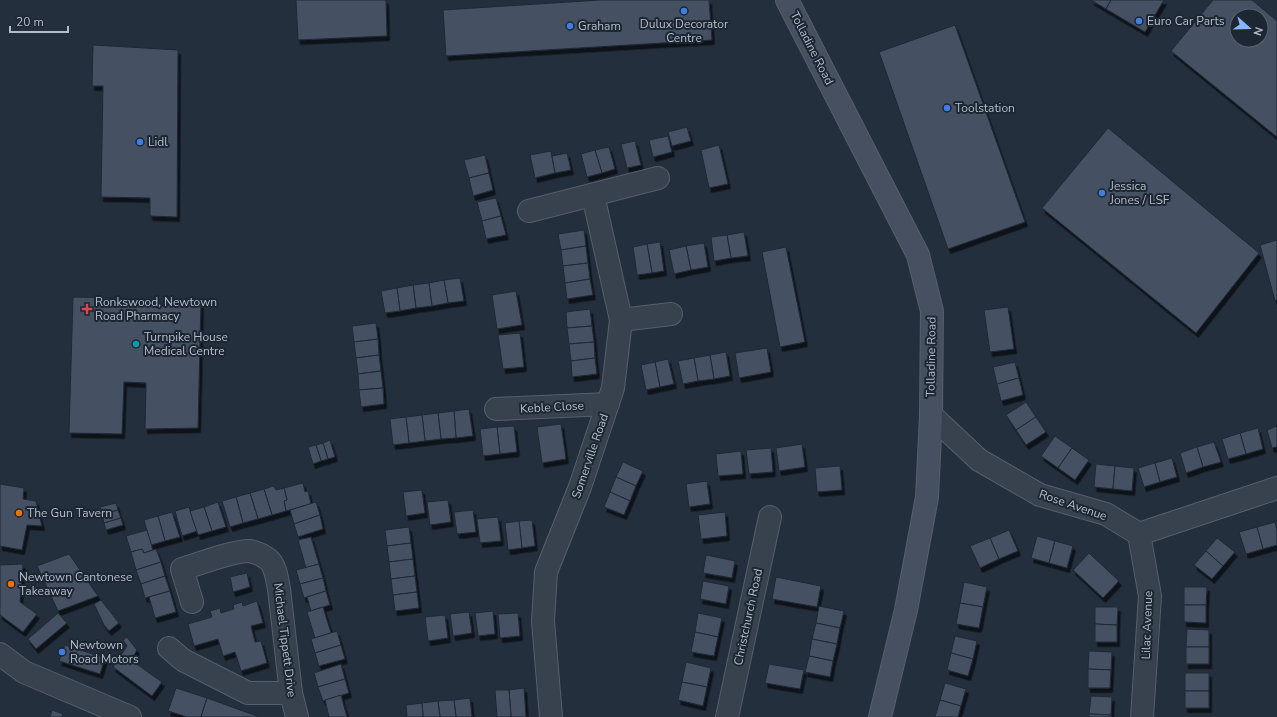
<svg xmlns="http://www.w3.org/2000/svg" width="1277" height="717" viewBox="0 0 1277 717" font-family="'Nunito Sans',sans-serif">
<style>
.building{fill:#455162;stroke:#1f2835;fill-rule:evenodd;filter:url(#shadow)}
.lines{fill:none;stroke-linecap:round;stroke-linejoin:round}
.minor-casing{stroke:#565f6c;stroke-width:24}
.secondary-casing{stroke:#565f6c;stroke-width:24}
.minor{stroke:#38414e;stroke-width:22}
.secondary{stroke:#465061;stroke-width:22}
.shop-dot{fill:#3f7fe0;stroke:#1d2633;stroke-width:1.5}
.health-dot{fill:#e0444e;stroke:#1d2633;stroke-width:1.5}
.culture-dot{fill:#0f9aa8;stroke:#1d2633;stroke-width:1.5}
.food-dot{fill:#e8710a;stroke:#1d2633;stroke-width:1.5}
.labels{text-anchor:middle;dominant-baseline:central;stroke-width:4;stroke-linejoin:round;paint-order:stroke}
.poi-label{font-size:12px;fill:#b4bcc9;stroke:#1d2633;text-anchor:start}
.street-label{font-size:12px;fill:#b4bcc9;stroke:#1d2633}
</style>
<defs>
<filter id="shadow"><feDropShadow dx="2.5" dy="4.5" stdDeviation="0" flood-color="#0009"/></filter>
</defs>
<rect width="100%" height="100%" fill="#242f3e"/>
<g class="building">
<polygon points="296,0 386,0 387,36 298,40"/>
<polygon points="600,0 709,0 712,40 446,56 443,10"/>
<polygon points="1091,0 1111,0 1106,9"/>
<polygon points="1111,0 1164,0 1145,32 1106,9"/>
<path d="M 1213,0 L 1252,0 L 1277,21 L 1277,137 L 1171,51 ZM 1237,16 L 1261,16 L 1261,40 L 1237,40 Z"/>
<polygon points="955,25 1025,222 948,249 879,52"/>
<polygon points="93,45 178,50 177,217 150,216 150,198 101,197 103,86 92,86"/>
<polygon points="687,127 691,141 672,146 668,132"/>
<polygon points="1108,128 1259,253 1196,333 1042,208"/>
<polygon points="668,136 672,152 653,157 649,140"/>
<polygon points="635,141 641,165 627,168 621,144"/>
<polygon points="719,145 728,184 709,188 701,150"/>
<polygon points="609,147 615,169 602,173 595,150"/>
<polygon points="595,150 602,173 587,177 581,154"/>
<polygon points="551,151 555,173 535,178 530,155"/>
<polygon points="567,153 571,170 555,173 552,156"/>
<polygon points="485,155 489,173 469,178 464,160"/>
<polygon points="489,173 493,190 473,196 469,178"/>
<polygon points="496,198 501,216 482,221 477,202"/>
<polygon points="501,216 506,235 486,239 482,221"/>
<polygon points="584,230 586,246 561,250 558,234"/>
<polygon points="744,232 748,256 731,258 727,235"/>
<polygon points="727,235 731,258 714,261 711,237"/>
<polygon points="1277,240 1277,300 1275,301 1260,245"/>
<polygon points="660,242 664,271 652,273 647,244"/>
<polygon points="704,243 708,267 691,270 686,246"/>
<polygon points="647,244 652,273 637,275 633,247"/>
<polygon points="586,246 588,263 563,266 561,250"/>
<polygon points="686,246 691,270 674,274 669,250"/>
<polygon points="786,247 805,342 780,347 762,252"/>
<polygon points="588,263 590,279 565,283 563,266"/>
<polygon points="460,278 464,301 448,303 444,280"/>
<polygon points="590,279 593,295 567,299 565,283"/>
<polygon points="444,280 448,303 432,306 429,283"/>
<polygon points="429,283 432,306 416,308 413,285"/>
<polygon points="413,285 416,308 400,311 397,288"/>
<polygon points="397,288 400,311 385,313 381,291"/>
<polygon points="516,291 522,325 497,329 492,295"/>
<polygon points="73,297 129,298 129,305 164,306 164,300 201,301 198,428 145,429 146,383 124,382 122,434 69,433"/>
<polygon points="1008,307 1014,349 990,352 984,310"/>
<polygon points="590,309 592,326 567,328 566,312"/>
<polygon points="376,323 378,339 354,342 352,326"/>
<polygon points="592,326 594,342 569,344 567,328"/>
<polygon points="520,333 524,367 503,369 498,335"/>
<polygon points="378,339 379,355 356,358 354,342"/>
<polygon points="594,342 595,358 571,361 569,344"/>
<polygon points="767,348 771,372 739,378 735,353"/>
<polygon points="726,352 730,376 714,379 710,355"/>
<polygon points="379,355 381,371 358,374 356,358"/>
<polygon points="710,355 714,379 698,381 694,358"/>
<polygon points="595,358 597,374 572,377 571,361"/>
<polygon points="694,358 698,381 683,384 678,361"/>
<polygon points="668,359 674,384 660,387 655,362"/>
<polygon points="655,362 660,387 646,390 641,365"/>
<polygon points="1015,362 1019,378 997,384 993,367"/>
<polygon points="381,371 383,388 359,390 358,374"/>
<polygon points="1019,378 1023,395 1001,401 997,384"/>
<polygon points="383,388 384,404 361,407 359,390"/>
<polygon points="1026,402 1036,417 1016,430 1006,415"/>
<polygon points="469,409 473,436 456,438 454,411"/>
<polygon points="454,411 456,438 441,439 438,413"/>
<polygon points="438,413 441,439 425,441 422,415"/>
<polygon points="422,415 425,441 409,443 406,417"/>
<polygon points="406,417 409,443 393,445 390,419"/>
<polygon points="1036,417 1046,432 1026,445 1016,430"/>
<polygon points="561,424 566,459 542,463 537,427"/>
<polygon points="514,426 517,452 500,454 497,427"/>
<polygon points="1277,426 1277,447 1272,448 1267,430"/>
<polygon points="497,427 500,454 483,456 480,429"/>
<polygon points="1258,428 1263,449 1246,454 1240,433"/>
<polygon points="1240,433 1246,454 1228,459 1222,439"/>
<polygon points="1055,436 1072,448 1058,468 1041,456"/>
<polygon points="330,440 335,457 328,459 323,443"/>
<polygon points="1214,442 1221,462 1203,467 1197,447"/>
<polygon points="323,443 328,459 321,461 316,445"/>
<polygon points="802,444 805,467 779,471 776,448"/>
<polygon points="316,445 321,461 313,464 308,447"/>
<polygon points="1197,447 1203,467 1186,473 1180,453"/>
<polygon points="771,448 773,472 749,474 746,450"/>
<polygon points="1072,448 1089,460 1075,480 1058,468"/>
<polygon points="741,451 743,474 718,476 716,454"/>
<polygon points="1172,458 1177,477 1160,482 1155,463"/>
<polygon points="623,462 643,471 636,486 616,477"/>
<polygon points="1155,463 1160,482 1144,487 1138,468"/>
<polygon points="1096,464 1115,466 1113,489 1094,487"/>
<polygon points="840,466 842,490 817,492 815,468"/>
<polygon points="1115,466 1134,468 1132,491 1113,489"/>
<polygon points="616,477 636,486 630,501 610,492"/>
<polygon points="707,481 710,504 689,507 686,484"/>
<polygon points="303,483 305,492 308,491 311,504 286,511 284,501 287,500 284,488"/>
<polygon points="0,484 24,488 23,499 36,501 42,526 27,525 22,550 0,546"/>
<polygon points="274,486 276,490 284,488 287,500 284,501 286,511 272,515 264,489"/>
<polygon points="264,489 272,515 258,519 250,493"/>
<polygon points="422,490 425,513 406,516 403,492"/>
<polygon points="610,492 630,501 624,515 604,507"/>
<polygon points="250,493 258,519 243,523 236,497"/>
<polygon points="236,497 243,523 230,527 222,501"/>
<polygon points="448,500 451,522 430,525 427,502"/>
<polygon points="218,502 226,527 212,531 204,507"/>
<polygon points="316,502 320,515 294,524 290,510"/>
<polygon points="116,503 118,510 102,515 100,507"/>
<polygon points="189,507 197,531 182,536 175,511"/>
<polygon points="204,507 212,531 198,535 190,511"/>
<polygon points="118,510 121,518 104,523 102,515"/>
<polygon points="473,510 476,532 457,534 454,512"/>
<polygon points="172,512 180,537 165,541 158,516"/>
<polygon points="725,512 727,536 701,539 698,515"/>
<polygon points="320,515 323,529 298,537 294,524"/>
<polygon points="158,516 165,541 151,545 144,520"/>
<polygon points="498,517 501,541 480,543 477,519"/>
<polygon points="121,518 123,525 106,530 104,523"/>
<polygon points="532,520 535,546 522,548 519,521"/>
<polygon points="519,521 522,548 508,550 505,523"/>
<polygon points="1275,522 1277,530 1277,545 1263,549 1257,527"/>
<polygon points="409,527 411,543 387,546 385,530"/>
<polygon points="1257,527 1263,549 1246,554 1239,532"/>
<polygon points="147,530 153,550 144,553 142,549 131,552 126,536"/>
<polygon points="1009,530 1018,551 999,559 990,538"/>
<polygon points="1037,536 1055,541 1049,563 1031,558"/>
<polygon points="311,537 319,564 306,568 298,540"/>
<polygon points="990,538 999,559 980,568 970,546"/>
<polygon points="1217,538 1235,552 1223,566 1206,551"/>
<polygon points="1055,541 1073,546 1067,568 1049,563"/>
<polygon points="411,543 413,559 389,562 387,546"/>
<polygon points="142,549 144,553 156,549 161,562 136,570 131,552"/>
<polygon points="1206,551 1223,566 1212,579 1194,565"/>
<polygon points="1089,553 1119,581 1103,598 1073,570"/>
<polygon points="69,554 98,596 58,611 37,566"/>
<polygon points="706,555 735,561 732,578 703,573"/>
<polygon points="413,559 415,576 391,579 389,562"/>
<polygon points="161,562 165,576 141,584 136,570"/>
<polygon points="23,564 20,602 37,614 23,632 0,615 0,565"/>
<polygon points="319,564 323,578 300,584 296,570"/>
<polygon points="247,573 250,587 233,592 230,577"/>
<polygon points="165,576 170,591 145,598 141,584"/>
<polygon points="415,576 417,592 393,595 391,579"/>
<polygon points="776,577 821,586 817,607 772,599"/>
<polygon points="323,578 326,591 304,598 300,584"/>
<polygon points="703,581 729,586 726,604 700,599"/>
<polygon points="964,582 987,587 983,607 960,603"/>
<polygon points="1184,587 1207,587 1206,605 1184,605"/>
<polygon points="170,591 176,612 155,618 149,597"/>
<polygon points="326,591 330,605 311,611 307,597"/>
<polygon points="417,592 419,608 395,611 393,595"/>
<polygon points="101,600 119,623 109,631 104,625 94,604"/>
<polygon points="257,601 263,623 251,626 255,642 261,641 267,663 241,671 235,652 223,656 218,639 194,646 188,624 212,617 210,611 220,608 221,613 234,609 233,605 242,602 243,606"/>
<polygon points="960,603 983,607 979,628 956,624"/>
<polygon points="1184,605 1206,605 1206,623 1184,622"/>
<polygon points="819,606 844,611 840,628 816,623"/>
<polygon points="323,607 331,633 315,638 307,612"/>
<polygon points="1095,607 1118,607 1117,625 1095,624"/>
<polygon points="493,611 495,634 478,636 475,613"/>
<polygon points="469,612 472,633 453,636 450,614"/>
<polygon points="58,613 67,623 36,649 28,639"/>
<polygon points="518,613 520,636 500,638 498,614"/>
<polygon points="698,613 722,618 718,637 695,632"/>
<polygon points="445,615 448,638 428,641 425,617"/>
<polygon points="816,623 840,628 837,644 812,639"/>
<polygon points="1095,624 1117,625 1117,642 1095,642"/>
<polygon points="1187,629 1209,630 1209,647 1186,647"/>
<polygon points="337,631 341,645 315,653 311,639"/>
<polygon points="695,632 718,637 714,656 691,652"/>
<polygon points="955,636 977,641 973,659 951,653"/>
<polygon points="127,637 137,650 131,660 162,682 152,696 113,667 127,646 123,640"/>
<polygon points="812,639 837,644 833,661 809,656"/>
<polygon points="65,645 105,658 100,674 59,661"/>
<polygon points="341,645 345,659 319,666 315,653"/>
<rect x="1186" y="647" width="23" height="17"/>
<polygon points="1089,651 1112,652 1111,670 1088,669"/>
<polygon points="951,653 973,659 968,676 947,670"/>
<polygon points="809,656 833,661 830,677 805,672"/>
<polygon points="686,662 711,668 707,687 682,682"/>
<polygon points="341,664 345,679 318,687 314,673"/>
<polygon points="769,664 804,670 800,689 765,683"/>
<polygon points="1088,669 1111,670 1110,688 1088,688"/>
<rect x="1185" y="673" width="24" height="18"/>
<polygon points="345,679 349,693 323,701 318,687"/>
<polygon points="682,682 707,687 703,706 678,700"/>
<polygon points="945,683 966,689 961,706 940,700"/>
<polygon points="176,688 207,698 201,717 187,717 168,711"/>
<polygon points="524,688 526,717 511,717 509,690"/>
<polygon points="495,690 509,690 511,717 497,717"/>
<rect x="1185" y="691" width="24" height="17"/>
<polygon points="341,695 347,717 329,717 325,700"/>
<polygon points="1091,696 1112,697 1111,715 1089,714"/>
<polygon points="207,698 257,716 257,717 201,717"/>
<polygon points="470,698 472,717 456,717 454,700"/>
<polygon points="454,700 456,717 440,717 438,701"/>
<polygon points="940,700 961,706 958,717 935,717"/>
<polygon points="438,701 440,717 423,717 422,703"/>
<polygon points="422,703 423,717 407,717 406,705"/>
<polygon points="52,710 63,714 62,717 50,717"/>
<polygon points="1089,714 1111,715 1111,717 1089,717"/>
</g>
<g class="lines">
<defs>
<g id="minor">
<polyline points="529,211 658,178"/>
<polyline points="621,320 671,314"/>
<polyline points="496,409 608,404"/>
<polyline points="931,415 979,460 1040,495 1106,514 1139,534 1277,488"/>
<polyline points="1139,534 1150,596 1142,717"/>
<path d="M 192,602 L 182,569 C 199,564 232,551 249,551 C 256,552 263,555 269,560 C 276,567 277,579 279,589 L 291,693 L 297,717"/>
<polyline points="169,648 183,660 248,693 291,693"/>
<polyline points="0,654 24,672 130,717"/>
<polyline points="551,717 543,621 546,572 580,487 613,388 621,320 593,195"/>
<polyline points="727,717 770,517"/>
</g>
<polyline id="secondary" points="787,0 918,255 932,311 931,415 927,497 906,610 880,717"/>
</defs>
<use href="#minor" class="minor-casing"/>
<use href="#secondary" class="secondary-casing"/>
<use href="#minor" class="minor"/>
<use href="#secondary" class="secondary"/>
</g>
<g class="shop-dot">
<circle cx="684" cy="11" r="4"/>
<circle cx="1139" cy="21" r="4"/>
<circle cx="570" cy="26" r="4"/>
<circle cx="947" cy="108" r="4"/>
<circle cx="140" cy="142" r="4"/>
<circle cx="1102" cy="193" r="4"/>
<circle cx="62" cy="652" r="4"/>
</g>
<path class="health-dot" d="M85 303h4v4h4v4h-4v4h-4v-4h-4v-4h4z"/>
<circle class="culture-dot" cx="136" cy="344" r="4"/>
<g class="food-dot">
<circle cx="19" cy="513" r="4"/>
<circle cx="11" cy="584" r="4"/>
</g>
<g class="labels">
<g class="poi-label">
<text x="1147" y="21">Euro Car Parts</text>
<text x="684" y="24" text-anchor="middle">Dulux Decorator<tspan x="684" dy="14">Centre</tspan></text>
<text x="578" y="26">Graham</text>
<text x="955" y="108">Toolstation</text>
<text x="148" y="142">Lidl</text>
<text x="1110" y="186">Jessica<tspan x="1110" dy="14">Jones / LSF</tspan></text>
<text x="95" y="302">Ronkswood, Newtown<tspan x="95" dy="14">Road Pharmacy</tspan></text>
<text x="144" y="337">Turnpike House<tspan x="144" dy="14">Medical Centre</tspan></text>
<text x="27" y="513">The Gun Tavern</text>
<text x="19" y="577">Newtown Cantonese<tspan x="19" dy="14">Takeaway</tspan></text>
<text x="70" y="645">Newtown<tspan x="70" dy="14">Road Motors</tspan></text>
</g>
<g class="street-label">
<text transform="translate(812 48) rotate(63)">Tolladine Road</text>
<text transform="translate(931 357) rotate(-89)">Tolladine Road</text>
<text transform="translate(552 407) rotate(-3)">Keble Close</text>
<text transform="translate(590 456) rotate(-71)">Somerville Road</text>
<text transform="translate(1073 505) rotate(19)">Rose Avenue</text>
<text transform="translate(748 617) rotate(-78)">Christchurch Road</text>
<text transform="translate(1147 625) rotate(-88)">Lilac Avenue</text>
<text transform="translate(285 640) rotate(83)">Michael Tippett Drive</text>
</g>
</g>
<g transform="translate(1249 28) rotate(110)"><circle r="19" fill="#1d2633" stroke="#59626f"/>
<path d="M0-3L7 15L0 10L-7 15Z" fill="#8ab4f8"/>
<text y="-6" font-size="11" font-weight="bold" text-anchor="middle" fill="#b4bcc9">N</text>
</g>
<path d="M10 26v6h58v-6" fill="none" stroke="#b4bcc9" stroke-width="2"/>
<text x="16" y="26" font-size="12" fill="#b4bcc9" stroke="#1d2633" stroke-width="3" paint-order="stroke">20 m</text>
</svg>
